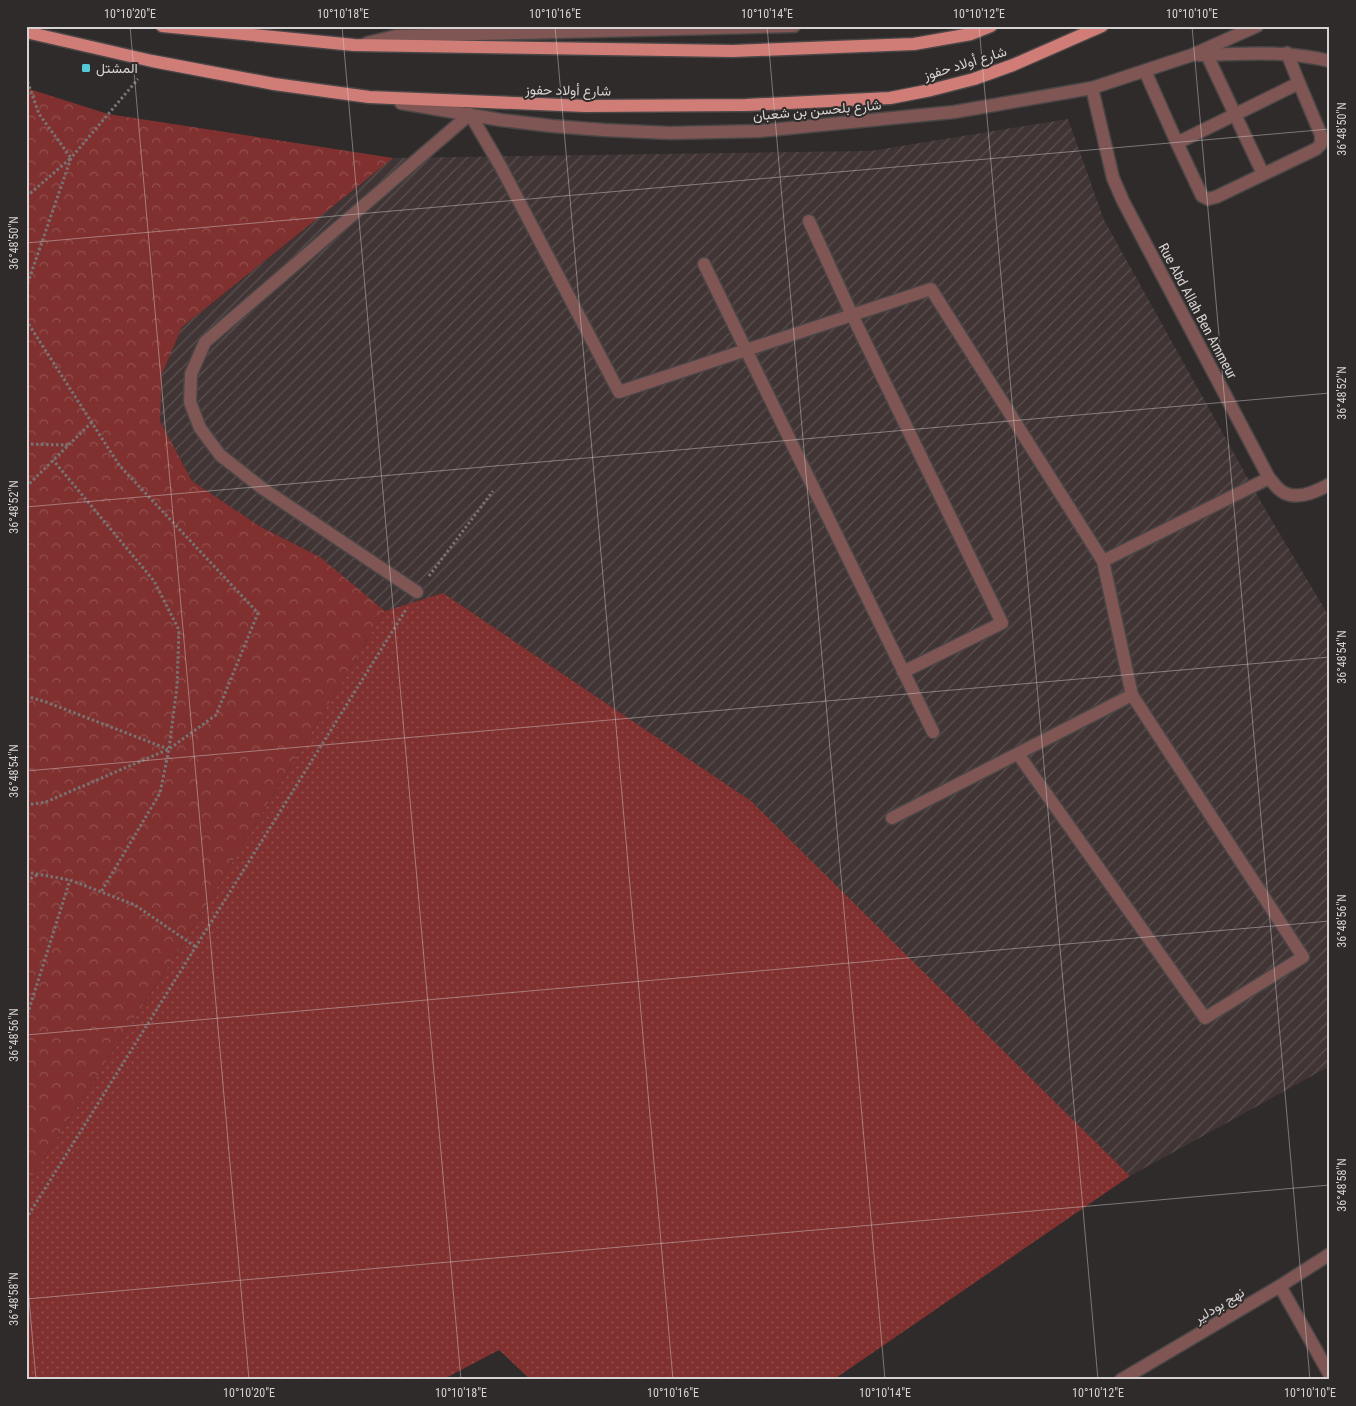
<svg xmlns="http://www.w3.org/2000/svg" width="1356" height="1406" viewBox="0 0 1356 1406" font-family="'Roboto Condensed',Vazirmatn,sans-serif">
<style>
.industrial{fill:url(#industrial-furrows)}
.grass{fill:url(#grass-dots)}
.park{fill:url(#park-crowns)}
.lines{fill:none;stroke-linecap:round;stroke-linejoin:round}
.minor-casing{stroke:#4b4646;stroke-width:15}
.major-casing{stroke:#4b4646;stroke-width:15}
.path{stroke:#787474;stroke-width:3;stroke-dasharray:2.5 2.5;stroke-linecap:butt}
.minor{stroke:#7f5653;stroke-width:12}
.major{stroke:#d07d78;stroke-width:12}
.ticks{fill:none;stroke:#d7d3d3;stroke-width:1;stroke-opacity:0.45}
.poi-dot{fill:#52cbd7;stroke:#302b2b;stroke-width:2}
.labels{text-anchor:middle;dominant-baseline:central;stroke-width:4;stroke-linejoin:round;paint-order:stroke}
.street-label{font-size:14px;fill:#d7d3d3;stroke:#302b2b}
.poi-label{font-size:14px;fill:#d7d3d3;stroke:#302b2b;text-anchor:start}
.neatline{fill:none;stroke:#d7d3d3;stroke-width:2}
.ticks-label{font-size:12px;text-anchor:middle;fill:#d7d3d3}
</style>
<defs>
<pattern id="industrial-furrows" width="10" height="10" patternUnits="userSpaceOnUse" patternTransform="scale(1.25)"><rect width="10" height="10" fill="#403534"/><path d="M-1 1l2-2M0 10L10 0M9 11l2-2" fill="none" stroke="#5b5150"/></pattern>
<pattern id="grass-dots" width="8" height="8" patternUnits="userSpaceOnUse" patternTransform="scale(1.25)"><rect width="8" height="8" fill="#80312f"/><path d="M2 2h.1M6 6h.1" fill="none" stroke="#914e4c" stroke-width="1.8" stroke-linecap="round"/></pattern>
<pattern id="park-crowns" width="20" height="18" patternUnits="userSpaceOnUse" patternTransform="scale(1.25)"><rect width="20" height="18" fill="#80312f"/><path d="M2 6a3 3 0 1 1 6 0M12 15a3 3 0 1 1 6 0" fill="none" stroke="#914e4c"/></pattern>
</defs>
<rect width="100%" height="100%" fill="#302b2b"/>
<polygon class="industrial" points="1068,119 1104,220 1265,509 1330,618 1330,1066 1130,1176 751,801 443,593 385,611 320,557 261,527 192,481 160,421 162,374 182,327 393,158 871,151"/>
<polygon class="grass" points="443,593 751,801 1130,1176 833,1380 531,1380 499,1350 442,1380 26,1380 26,1186 185,940 385,611"/>
<polygon class="park" points="26,88 108,114 393,158 182,327 162,374 160,421 192,481 261,527 320,557 385,611 185,940 26,1186"/>
<g class="lines">
<defs>
<g id="minor">
<polyline points="367,43 396,36 794,26"/>
<path d="M 1199,55 C 1247,54 1282,50 1330,61"/>
<polyline points="1207,55 1263,174"/>
<polyline points="1145,71 1177,143 1299,83 1287,53"/>
<path d="M 1092,88 L 1113,178 L 1123,201 L 1269,478 C 1273,482 1276,487 1280,490 C 1294,502 1316,492 1330,484"/>
<polyline points="401,103 501,120 552,126 604,130 670,133 760,131 954,112 1092,88 1192,55 1257,26"/>
<polyline points="1177,143 1202,196 1208,199 1216,197 1316,149 1321,144 1321,135 1299,83"/>
<polyline points="809,221 852,315 1002,623 903,672"/>
<polyline points="704,264 933,732"/>
<polyline points="1103,561 1269,478"/>
<polyline points="417,592 262,488 220,455 200,428 190,402 191,374 205,342 470,114 501,167 619,392 931,289 1103,561 1132,695 1303,957 1205,1018 1018,754"/>
<polyline points="892,818 1132,695"/>
<polyline points="1280,1286 1330,1375"/>
<polyline points="1121,1380 1280,1286 1330,1254"/>
</g>
<g id="major">
<polyline points="162,26 354,45 733,51 914,44 971,34 991,26"/>
<polyline points="26,32 152,61 274,84 369,97 585,106 746,105 890,98 931,90 974,79 1013,65 1102,26"/>
</g>
</defs>
<use href="#minor" class="minor-casing"/>
<use href="#major" class="major-casing"/>
<g class="path">
<polyline points="26,77 39,114 71,158 26,197"/>
<polyline points="26,288 71,158 138,79"/>
<polyline points="26,320 119,465 258,613 216,715 169,749 160,793 101,892"/>
<polyline points="26,444 68,445"/>
<polyline points="26,487 92,422"/>
<polyline points="429,576 493,491"/>
<polyline points="26,696 46,702 168,749"/>
<polyline points="26,805 46,802 169,749 177,686 179,630 154,581 53,460"/>
<polyline points="26,872 70,880 135,905 196,947"/>
<polyline points="26,881 39,874"/>
<polyline points="26,1019 70,880"/>
<polyline points="26,1219 407,608"/>
</g>
<use href="#minor" class="minor"/>
<use href="#major" class="major"/>
</g>
<path class="ticks" d="M 130,26 L 249,1380M 342,26 L 461,1380M 555,26 L 673,1380M 767,26 L 885,1380M 979,26 L 1098,1380M 1192,26 L 1310,1380M 26,243 L 1330,129M 26,507 L 1330,393M 26,771 L 1330,657M 26,1035 L 1330,921M 26,1264 L 36,1380M 26,1299 L 1330,1185"/>
<rect class="poi-dot" x="81" y="63" width="10" height="10" rx="2.5"/>
<g class="labels">
<g class="street-label">
<text transform="translate(965 63) rotate(-17)">شارع أولاد حفوز</text>
<text transform="translate(568 90) rotate(1)">شارع أولاد حفوز</text>
<text transform="translate(817 110) rotate(-5)">شارع بلحسن بن شعبان</text>
<text transform="translate(1198 311) rotate(62)">Rue Abd Allah Ben Ammeur</text>
<text transform="translate(1219 1305) rotate(-31)">نهج بودلير</text>
</g>
<g class="poi-label">
<text x="96" y="68">المشتل</text>
</g>
</g>
<rect width="1356" height="1406" fill="none" stroke="#302b2b" stroke-width="55"/>
<rect x="28" y="28" width="1300" height="1350" class="neatline"/>
<g class="ticks-label">
<text x="130" y="18">10°10'20"E</text>
<text x="343" y="18">10°10'18"E</text>
<text x="555" y="18">10°10'16"E</text>
<text x="767" y="18">10°10'14"E</text>
<text x="979" y="18">10°10'12"E</text>
<text x="1192" y="18">10°10'10"E</text>
<text transform="translate(1342 129) rotate(-90)" y="4">36°48'50"N</text>
<text transform="translate(14 243) rotate(-90)" y="4">36°48'50"N</text>
<text transform="translate(1342 393) rotate(-90)" y="4">36°48'52"N</text>
<text transform="translate(14 507) rotate(-90)" y="4">36°48'52"N</text>
<text transform="translate(1342 657) rotate(-90)" y="4">36°48'54"N</text>
<text transform="translate(14 771) rotate(-90)" y="4">36°48'54"N</text>
<text transform="translate(1342 921) rotate(-90)" y="4">36°48'56"N</text>
<text transform="translate(14 1035) rotate(-90)" y="4">36°48'56"N</text>
<text transform="translate(1342 1185) rotate(-90)" y="4">36°48'58"N</text>
<text transform="translate(14 1299) rotate(-90)" y="4">36°48'58"N</text>
<text x="249" y="1397">10°10'20"E</text>
<text x="461" y="1397">10°10'18"E</text>
<text x="673" y="1397">10°10'16"E</text>
<text x="885" y="1397">10°10'14"E</text>
<text x="1098" y="1397">10°10'12"E</text>
<text x="1310" y="1397">10°10'10"E</text>
</g>
</svg>
